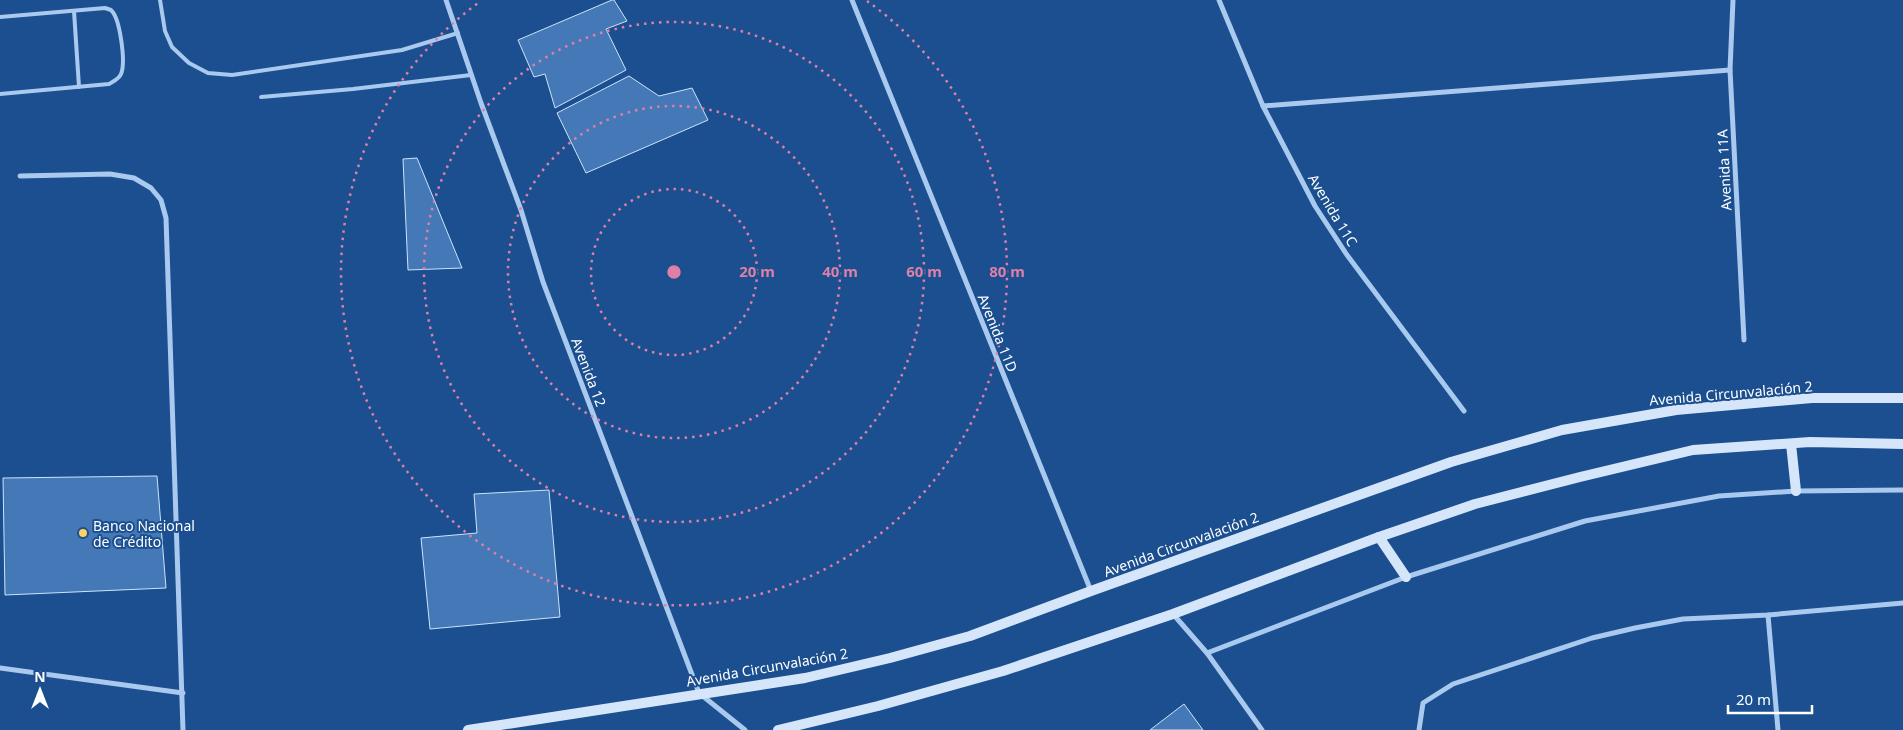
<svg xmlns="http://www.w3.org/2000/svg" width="1903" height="730" viewBox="0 0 1903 730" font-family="'Noto Sans',sans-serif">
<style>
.building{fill:#4478b7;stroke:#cfe3fa}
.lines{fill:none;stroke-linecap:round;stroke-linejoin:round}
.lane{stroke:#a9c9ee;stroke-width:4}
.street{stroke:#a9c9ee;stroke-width:5}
.secondary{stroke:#d6e6fa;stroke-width:10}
.ring{fill:none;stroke:#dd80a5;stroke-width:2.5;stroke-dasharray:2.5 5}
.poi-dot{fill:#ffd166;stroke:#1b4f8f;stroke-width:2}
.labels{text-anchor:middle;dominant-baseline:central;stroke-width:4;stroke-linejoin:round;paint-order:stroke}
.street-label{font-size:14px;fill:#fff;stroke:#1b4f8f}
.poi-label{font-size:14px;fill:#fff;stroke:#1b4f8f;text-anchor:start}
.centre{fill:#dd80a5;stroke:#1b4f8f;stroke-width:2.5}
.ring-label{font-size:15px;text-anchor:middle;font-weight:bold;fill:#dd80a5;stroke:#1b4f8f;stroke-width:4;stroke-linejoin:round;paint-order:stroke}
</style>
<rect width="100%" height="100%" fill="#1b4f8f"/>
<g class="building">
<polygon points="612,0 614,0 627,21 606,29 626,70 555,108 545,74 534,77 518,40"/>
<polygon points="629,76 659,96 692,88 708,120 586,173 557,113"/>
<polygon points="417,158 462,268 408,270 403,159"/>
<polygon points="157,476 166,588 5,595 3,478"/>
<polygon points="549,490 560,617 430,629 421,538 477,533 474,494"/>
<polygon points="1184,704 1203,730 1150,730"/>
</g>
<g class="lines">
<g class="lane">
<polyline points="160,0 165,31 172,47 189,63 208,73 232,75 402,50 458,33"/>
<polyline points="74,11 79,87"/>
<path d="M 0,17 L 105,8 L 111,10 C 120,18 126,62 121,74 C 119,79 114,81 109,84 L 0,94"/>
<polyline points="261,97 353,89 471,75"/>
</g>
<g class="street">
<polyline points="446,0 481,103 521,210 543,282 699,693 745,730"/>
<polyline points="852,0 1091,591"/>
<polyline points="1219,0 1263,106 1315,206 1347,255 1464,411"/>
<polyline points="1733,0 1730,70 1744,340"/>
<polyline points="1263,106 1730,70"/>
<polyline points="20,176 110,174 134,178 151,188 161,200 166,218 183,730"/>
<polyline points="1173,614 1207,653 1262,730"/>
<polyline points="1768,615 1778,730"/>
<polyline points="1207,653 1406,577 1585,521 1719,496 1796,491 1903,490"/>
<polyline points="0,668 183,693"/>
<polyline points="1419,730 1423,703 1453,684 1592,638 1635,628 1683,619 1768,615 1903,603"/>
</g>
<g class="secondary">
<polyline points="1791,444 1796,491"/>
<polyline points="1379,537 1406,577"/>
<polyline points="468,730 805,678 890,658 970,636 1091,591 1451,462 1562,430 1676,410 1812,398 1903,398"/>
<polyline points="778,730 878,706 1003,671 1173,614 1379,537 1475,504 1580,477 1693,450 1810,442 1903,444"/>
</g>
</g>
<g class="ring">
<circle cx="674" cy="272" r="83"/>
<circle cx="674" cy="272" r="166"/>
<circle cx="674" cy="272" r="250"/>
<path d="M867 1A333 333 0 1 1 481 1"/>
</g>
<circle class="poi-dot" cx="83" cy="533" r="5"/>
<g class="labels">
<g class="street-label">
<text transform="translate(1724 170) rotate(-93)">Avenida 11A</text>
<text transform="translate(1333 210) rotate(59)">Avenida 11C</text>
<text transform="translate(998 333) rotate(68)">Avenida 11D</text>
<text transform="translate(589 372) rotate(69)">Avenida 12</text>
<text transform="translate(1731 393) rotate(-5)">Avenida Circunvalación 2</text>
<text transform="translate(1181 544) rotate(-20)">Avenida Circunvalación 2</text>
<text transform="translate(767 667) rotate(-10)">Avenida Circunvalación 2</text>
</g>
<g class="poi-label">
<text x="93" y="525">Banco Nacional<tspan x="93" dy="16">de Crédito</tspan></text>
</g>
</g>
<circle cx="674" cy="272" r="8" class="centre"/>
<g class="ring-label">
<text x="757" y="277">20 m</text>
<text x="840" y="277">40 m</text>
<text x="924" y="277">60 m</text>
<text x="1007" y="277">80 m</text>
</g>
<g transform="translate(40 690)" stroke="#1b4f8f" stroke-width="4" paint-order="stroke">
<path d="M0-4L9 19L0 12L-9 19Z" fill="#ffffff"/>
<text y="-8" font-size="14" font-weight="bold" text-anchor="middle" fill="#ffffff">N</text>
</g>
<path d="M1728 705v8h84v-8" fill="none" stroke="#ffffff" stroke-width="2.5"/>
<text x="1736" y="705" font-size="15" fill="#ffffff" stroke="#1b4f8f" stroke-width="4" paint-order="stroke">20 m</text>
</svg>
